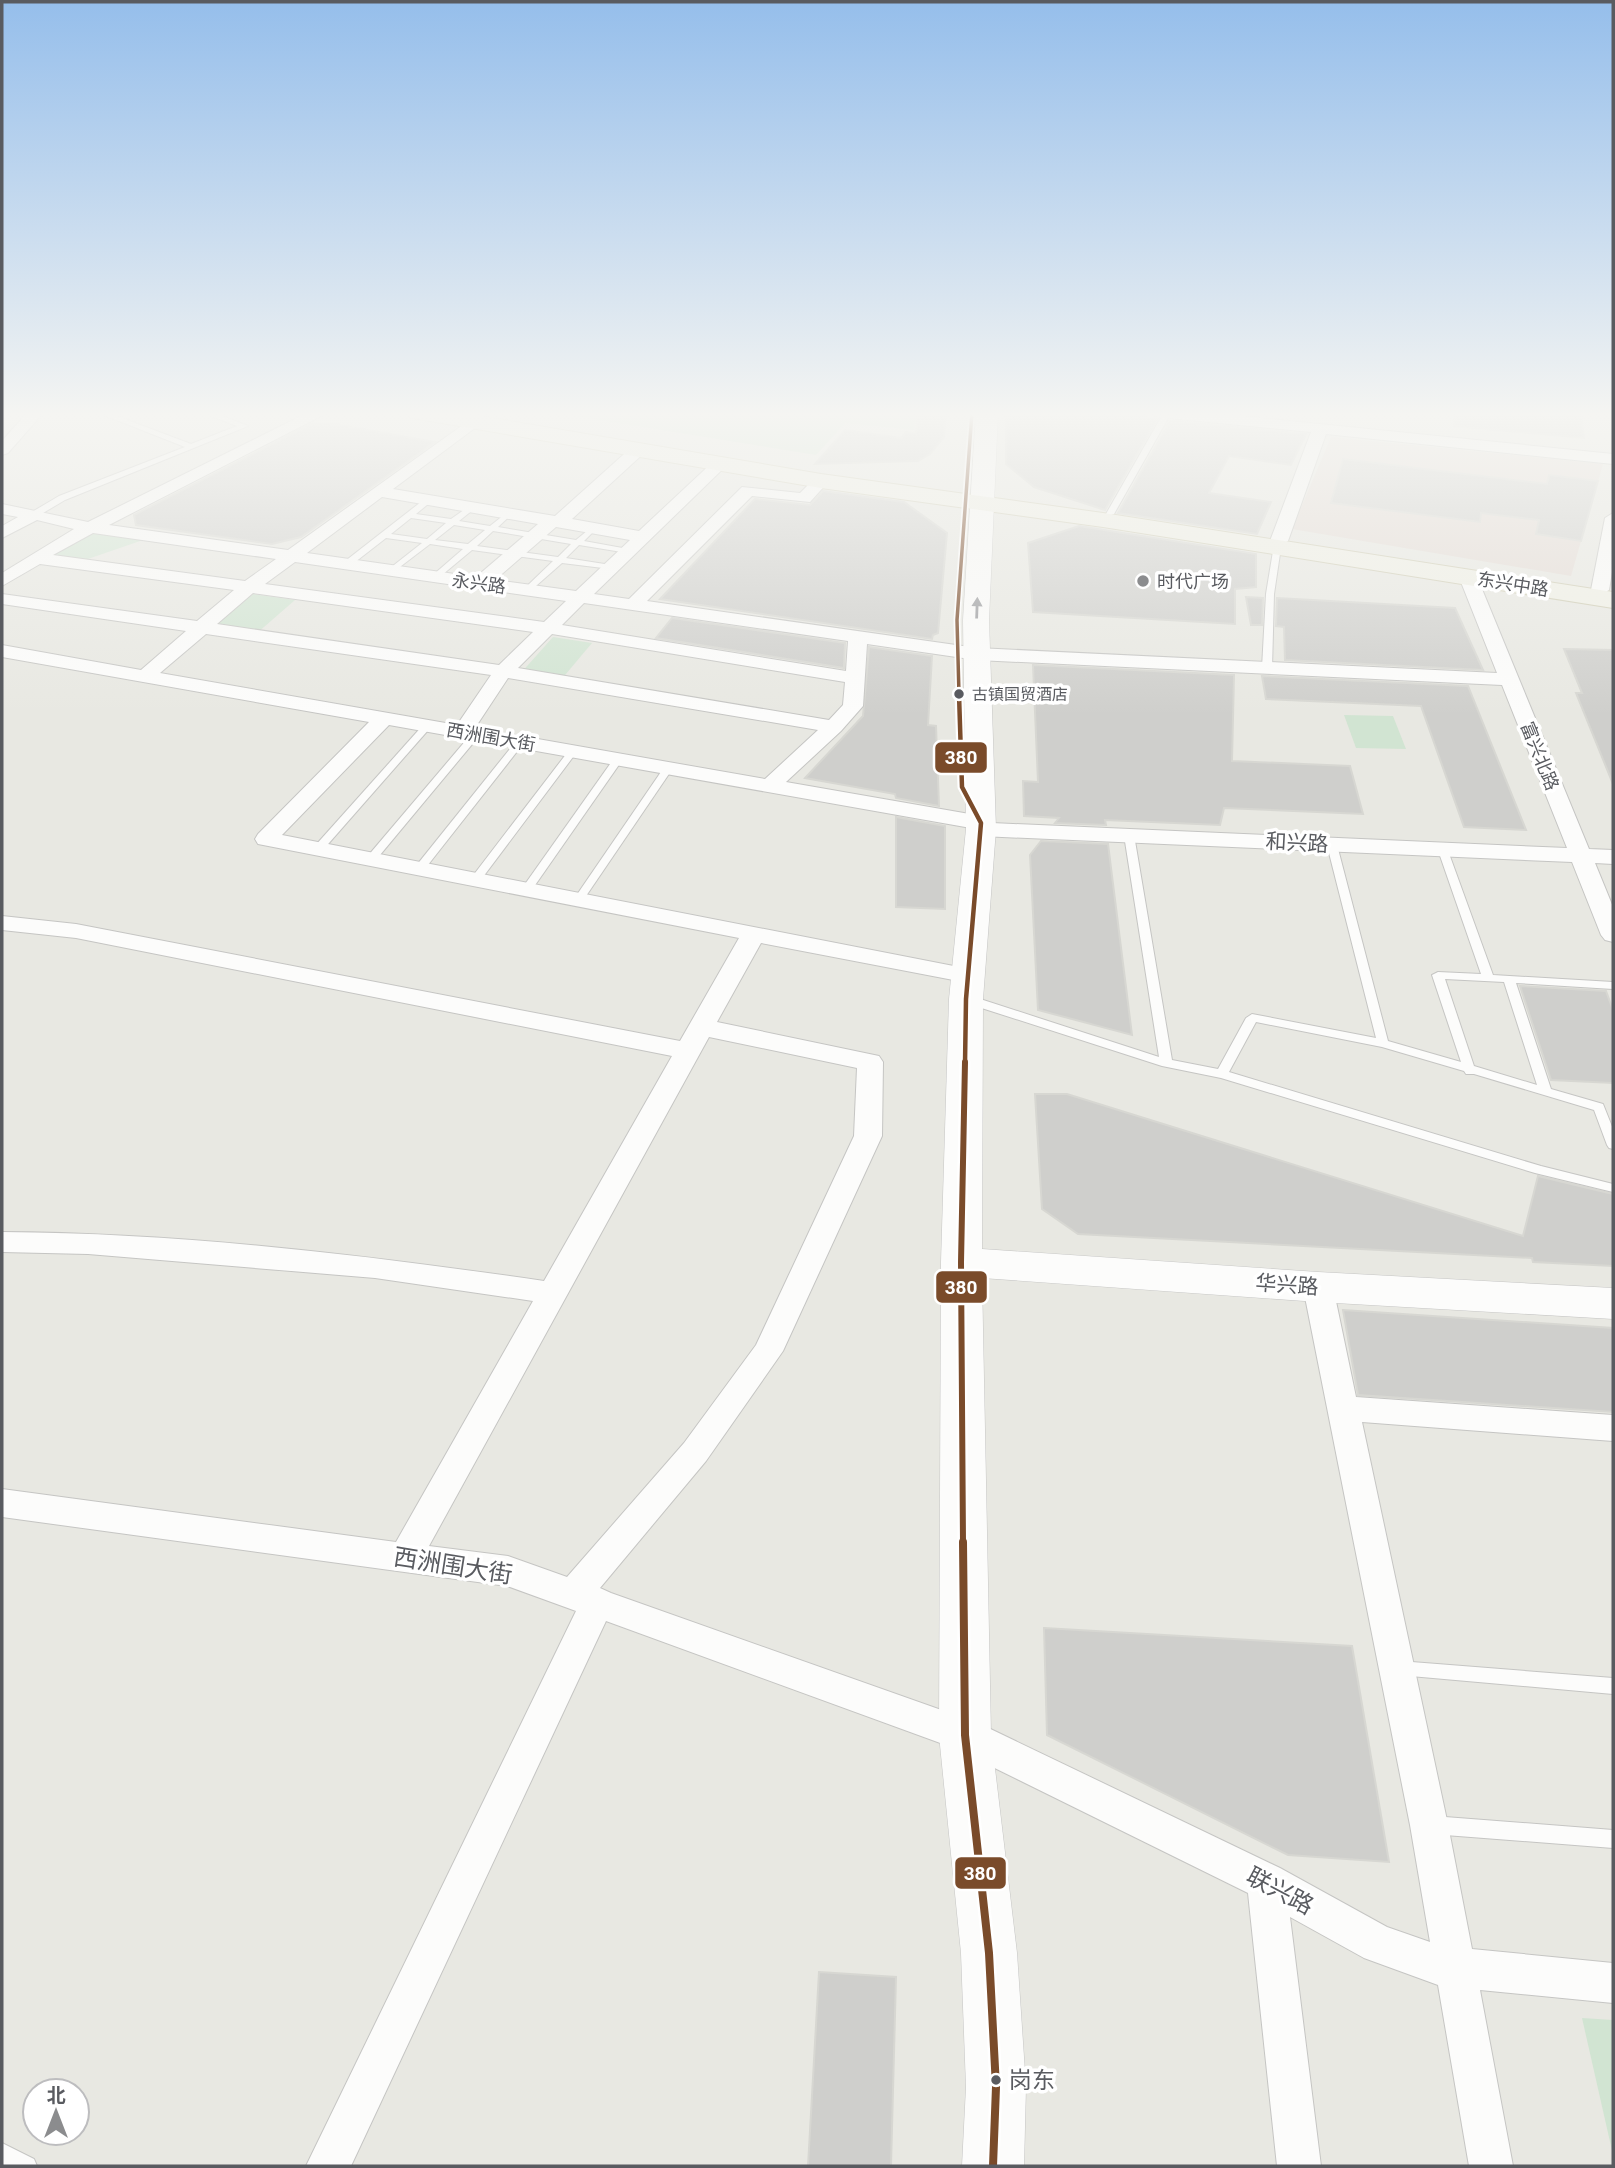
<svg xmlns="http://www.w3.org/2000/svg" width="1615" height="2168" viewBox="0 0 1615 2168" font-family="Roboto,'Noto Sans SC',sans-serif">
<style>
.medical{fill:#e4dbd5}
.green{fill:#d1e4d2}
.building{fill:#cfcfcc;stroke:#d7d7d2;stroke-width:2}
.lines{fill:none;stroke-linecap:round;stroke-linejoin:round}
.service-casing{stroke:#c5c5c3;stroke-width:2}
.minor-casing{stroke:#c5c5c3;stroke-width:2}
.secondary-casing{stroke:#c5c5c4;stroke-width:1}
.primary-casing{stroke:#cecbb3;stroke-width:2}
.service{fill:#fcfcfb;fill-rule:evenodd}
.minor{fill:#fcfcfb;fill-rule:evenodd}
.secondary{fill:#fcfcfb;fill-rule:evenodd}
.primary{fill:#f0f0e6;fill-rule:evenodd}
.bus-1-far3-casing{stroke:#fff;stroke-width:7}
.bus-1-far2-casing{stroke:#fff;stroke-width:9}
.bus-1-far1-casing{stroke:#fff;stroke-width:11}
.bus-1-casing{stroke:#fff;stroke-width:13}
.bus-1-far3{stroke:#7a4b2a;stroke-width:3.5}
.bus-1-far2{stroke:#7a4b2a;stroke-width:4.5}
.bus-1-far1{stroke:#7a4b2a;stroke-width:6}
.bus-1{stroke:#7a4b2a;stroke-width:8}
.oneway{fill:#9a9b9e}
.poi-dot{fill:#8b8c8e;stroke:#fff;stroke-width:2.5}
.bus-dot{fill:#595b60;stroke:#fff;stroke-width:2.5}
.labels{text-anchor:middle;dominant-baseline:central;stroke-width:7;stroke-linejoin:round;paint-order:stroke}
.far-bus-label{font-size:16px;fill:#595b60;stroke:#fff;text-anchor:start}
.far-poi-label{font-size:18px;fill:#595b60;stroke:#fff;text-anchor:start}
.far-street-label{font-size:18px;fill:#595b60;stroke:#fff}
.street-label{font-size:21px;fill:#595b60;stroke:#fff}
.near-bus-label{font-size:23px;fill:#595b60;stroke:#fff;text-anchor:start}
.near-street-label{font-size:24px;fill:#595b60;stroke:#fff}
.line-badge{stroke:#fff;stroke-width:2.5}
.badge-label{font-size:19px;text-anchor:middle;font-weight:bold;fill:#fff}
</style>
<rect width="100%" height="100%" fill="#e8e8e2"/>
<polygon class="medical" points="1331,437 1603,464 1571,576 1292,529"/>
<g class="green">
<polygon points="550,412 917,412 914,430 845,423 816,455"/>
<polygon points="91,531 146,539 85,560 47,555"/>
<polygon points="253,594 295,600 256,634 214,627"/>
<polygon points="553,637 592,643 560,681 520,674"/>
<polygon points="1344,715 1393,716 1406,749 1356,748"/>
<polygon points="1582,2018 1613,2020 1613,2155"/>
</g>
<g class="building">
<polygon points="918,412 946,412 944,437 930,454 918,461 815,464 845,430 901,438 906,432 916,434"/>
<polygon points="1006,412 1110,412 1157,419 1105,510 1034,487 1006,464"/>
<polygon points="1454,412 1581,414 1584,438 1454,426"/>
<polygon points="1170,421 1306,434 1291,465 1229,456 1209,493 1271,502 1257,534 1118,513"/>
<polygon points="329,423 435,442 301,537 272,544 136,525 134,515 311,424"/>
<polygon points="1343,459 1547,484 1549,475 1598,481 1581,541 1536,534 1539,520 1481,513 1480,522 1331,503"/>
<polygon points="823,491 904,502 947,533 938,633 933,635 932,639 660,599 755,499 810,505"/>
<polygon points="1079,526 1256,554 1256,587 1235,589 1235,624 1033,612 1028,543"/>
<polygon points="1246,597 1263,598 1262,625 1251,625"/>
<polygon points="1277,598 1455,608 1483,670 1285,660 1284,627 1276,626"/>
<polygon points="672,618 845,643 844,668 656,638"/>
<polygon points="869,647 932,656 928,725 936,726 939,806 896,798 895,794 805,778 863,716"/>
<polygon points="1564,649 1613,650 1613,784 1576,693 1582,693"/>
<polygon points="1033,665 1234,675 1232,761 1350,766 1363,814 1224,808 1220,825 1105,820 1106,825 1055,823 1059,818 1024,816 1023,781 1038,782"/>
<polygon points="1262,676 1468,686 1526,830 1464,827 1421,706 1266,699"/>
<polygon points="896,817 945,826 945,909 896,907"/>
<polygon points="1041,841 1108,844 1132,1035 1038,1010 1030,855"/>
<polygon points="1520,986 1606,991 1613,1010 1613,1083 1551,1080"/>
<polygon points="1035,1094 1067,1094 1523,1236 1538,1176 1613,1194 1613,1266 1533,1262 1532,1258 1078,1234 1042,1209"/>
<polygon points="1343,1310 1613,1328 1613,1412 1358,1395"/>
<polygon points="1044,1628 1352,1646 1389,1862 1288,1855 1047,1735"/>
<polygon points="819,1972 896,1977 891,2166 808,2166"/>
</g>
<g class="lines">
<defs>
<g id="service">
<polygon points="96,412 106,412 191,444 237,426 201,412 212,412 248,426 65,500 38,516 32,516 32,512 59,496 185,447"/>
<polygon points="1164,412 1171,413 1114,514 1107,516 1106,514"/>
<path d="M 426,498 L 433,500 L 416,514 L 451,519 L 471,505 L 475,507 L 474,509 L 459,521 L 490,526 L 509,511 L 513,513 L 498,527 L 576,540 L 593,526 L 597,528 L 584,541 L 628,549 L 632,551 L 628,553 L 579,545 L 566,558 L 611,565 L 615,567 L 611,569 L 562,563 L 528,593 L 524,590 L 525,588 L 553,561 L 472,550 L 436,580 L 432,577 L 433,575 L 463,549 L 430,544 L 392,573 L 389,573 L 389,569 L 422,543 L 386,538 L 350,566 L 344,566 L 344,562 ZM 411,518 L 446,523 L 427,539 L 391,534 ZM 454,525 L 485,530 L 468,544 L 435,540 ZM 493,531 L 571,544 L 558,557 L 477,546 Z"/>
<polygon points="1274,545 1281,547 1274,594 1272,668 1267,671 1262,668 1266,594"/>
<polygon points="427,723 430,724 430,728 322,851 314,851 314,847 424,724"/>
<polygon points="476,731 481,734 479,736 375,861 367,861 366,859 367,857 473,732"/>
<polygon points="520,739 523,740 523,744 424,870 416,870 415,868 416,866 517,740"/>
<polygon points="573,748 578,751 576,753 480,881 472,881 471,879 472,877 570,749"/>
<polygon points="618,756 623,759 531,891 523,891 522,889 523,887 615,757"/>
<polygon points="668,765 673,768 584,899 579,902 575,901 574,899 665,766"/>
<path d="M 1129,832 L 1134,835 L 1172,1060 L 1218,1069 L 1246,1018 L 1252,1014 L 1376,1038 L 1327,845 L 1332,842 L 1337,845 L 1388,1041 L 1461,1062 L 1432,975 L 1438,972 L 1481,974 L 1438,850 L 1439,848 L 1447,848 L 1493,975 L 1613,982 L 1613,989 L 1516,983 L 1551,1089 L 1603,1104 L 1613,1129 L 1613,1149 L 1609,1148 L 1607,1145 L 1594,1110 L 1474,1074 L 1466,1074 L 1464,1071 L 1382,1047 L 1256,1022 L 1229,1072 L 1541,1166 L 1613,1184 L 1613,1192 L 1535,1173 L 1221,1078 L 1162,1066 L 966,1003 L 964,1000 L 966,997 L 974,997 L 1159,1057 L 1124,835 ZM 1445,979 L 1504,982 L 1537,1085 L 1474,1066 Z"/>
<polygon points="1399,1661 1613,1678 1613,1694 1399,1675 1393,1673 1391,1668 1393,1663"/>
<polygon points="1432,1816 1613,1830 1613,1848 1432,1834 1426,1831 1423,1825 1426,1819"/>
<polygon points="2,2143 34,2159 37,2166 6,2166 2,2164"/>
</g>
<g id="minor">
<polygon points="28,412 44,412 8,453 2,455 2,441"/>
<path d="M 309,412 L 329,412 L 109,525 L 288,550 L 474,417 L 479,419 L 482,422 L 479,425 L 393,489 L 555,516 L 632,447 L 638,445 L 646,450 L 644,453 L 572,519 L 639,531 L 715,460 L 721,458 L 729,463 L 594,594 L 629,599 L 742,487 L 800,493 L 815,478 L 821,476 L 829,481 L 810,502 L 752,496 L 647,601 L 977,648 L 1497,673 L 1459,577 L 1468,572 L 1477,577 L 1589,849 L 1613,850 L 1613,864 L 1595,863 L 1613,907 L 1613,942 L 1605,940 L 1601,935 L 1572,862 L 981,836 L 973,834 L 971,828 L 389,725 L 282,835 L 969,969 L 978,971 L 981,976 L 978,981 L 969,983 L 761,943 L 717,1022 L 879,1056 L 883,1062 L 882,1136 L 783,1351 L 706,1461 L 600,1588 L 611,1593 L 978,1723 L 1280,1868 L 1387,1927 L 1430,1942 L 1410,1825 L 1303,1287 L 1308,1279 L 1318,1276 L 1328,1279 L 1333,1287 L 1356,1397 L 1613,1415 L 1613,1441 L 1362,1422 L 1448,1825 L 1472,1949 L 1613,1963 L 1613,2003 L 1480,1990 L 1513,2166 L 1469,2166 L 1438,1985 L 1364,1958 L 1290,1917 L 1321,2166 L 1277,2166 L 1248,1893 L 954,1748 L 606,1621 L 351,2166 L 306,2166 L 576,1611 L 507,1586 L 2,1517 L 2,1489 L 396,1542 L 533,1301 L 375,1278 L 88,1254 L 2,1252 L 2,1232 C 183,1233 365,1255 544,1281 L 672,1056 L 76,938 L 2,930 L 2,916 L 76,924 L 680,1041 L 739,938 L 258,844 L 255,839 L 258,834 L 369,722 L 2,657 L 2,645 L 141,670 L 186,631 L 2,604 L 2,594 L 197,621 L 234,590 L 40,564 L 2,586 L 2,573 L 74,529 L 37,520 L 2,538 L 2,526 L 18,517 L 2,514 L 2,504 L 88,522 ZM 382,497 L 538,524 L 476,577 L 307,553 ZM 556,527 L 630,540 L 576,591 L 495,580 ZM 93,533 L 276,559 L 245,581 L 53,555 ZM 295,562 L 566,601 L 544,622 L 265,584 ZM 253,593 L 533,632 L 499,665 L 217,624 ZM 584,603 L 848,641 L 846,671 L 562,625 ZM 206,634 L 491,675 L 457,725 L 160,673 ZM 552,634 L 845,682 L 843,705 L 829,720 L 518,668 ZM 867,644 L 977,660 L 1502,685 L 1567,848 L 992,823 L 989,818 L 981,816 L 786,782 L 841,731 L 863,706 ZM 508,678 L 818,730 L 765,779 L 475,728 ZM 709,1037 L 857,1068 L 854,1136 L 756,1345 L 684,1443 L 567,1577 L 508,1556 L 429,1546 Z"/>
<polygon points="1150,412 1202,412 1613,454 1613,464 1326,434 1288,541 1279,546 1270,541 1311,432 1158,417"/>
<polygon points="1613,513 1613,566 1609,590 1600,595 1591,590 1605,518"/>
</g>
<polygon id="secondary" points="976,412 998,412 989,620 996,829 983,999 982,1249 1318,1272 1613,1288 1613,1319 1318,1302 982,1278 991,1735 1017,1953 1026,2087 1024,2166 962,2166 966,2087 961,1953 939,1735 941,1262 949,999 966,829 963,620"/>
<polygon id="primary" points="407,412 457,412 821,474 1103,513 1613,592 1613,608 1103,527 821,488 418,419 410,417"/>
</defs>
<use href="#service" class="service-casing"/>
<use href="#minor" class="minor-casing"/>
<use href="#secondary" class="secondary-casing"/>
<use href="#primary" class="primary-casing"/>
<use href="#service" class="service"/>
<use href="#minor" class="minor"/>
<use href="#secondary" class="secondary"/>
<use href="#primary" class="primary"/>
<defs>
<polyline id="bus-1-far3" points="959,695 957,620 972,412"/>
<polyline id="bus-1-far2" points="959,694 962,787 981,823 966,999 965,1064"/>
<polyline id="bus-1-far1" points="963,1544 961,1262 965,1062"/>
<polyline id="bus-1" points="963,1542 965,1735 989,1953 996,2087 993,2166"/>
</defs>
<use href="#bus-1-far3" class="bus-1-far3-casing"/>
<use href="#bus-1-far2" class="bus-1-far2-casing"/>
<use href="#bus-1-far1" class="bus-1-far1-casing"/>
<use href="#bus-1" class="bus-1-casing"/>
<use href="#bus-1-far3" class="bus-1-far3"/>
<use href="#bus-1-far2" class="bus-1-far2"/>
<use href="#bus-1-far1" class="bus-1-far1"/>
<use href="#bus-1" class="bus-1"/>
</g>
<defs><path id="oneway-solid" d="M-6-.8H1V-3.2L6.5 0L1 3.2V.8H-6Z" transform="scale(1.75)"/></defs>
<use class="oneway" href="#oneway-solid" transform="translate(977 608) rotate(-88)"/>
<linearGradient id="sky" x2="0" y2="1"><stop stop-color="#95beeb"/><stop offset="0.58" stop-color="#f5f5f2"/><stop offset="1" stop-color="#f5f5f2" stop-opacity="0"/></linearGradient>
<rect width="1615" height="715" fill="url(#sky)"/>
<circle class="poi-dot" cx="1143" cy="581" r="7"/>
<g class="bus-dot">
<circle cx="959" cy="694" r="6"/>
<circle cx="996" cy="2080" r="6"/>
</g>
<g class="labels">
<g class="far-bus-label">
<text x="972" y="694">古镇国贸酒店</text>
</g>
<g class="far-poi-label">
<text x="1157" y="581">时代广场</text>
</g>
<g class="far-street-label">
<text transform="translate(479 583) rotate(8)">永兴路</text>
<text transform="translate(1513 584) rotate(9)">东兴中路</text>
<text transform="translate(491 737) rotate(10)">西洲围大街</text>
<text transform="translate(1540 756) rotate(68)">富兴北路</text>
</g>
<g class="street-label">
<text transform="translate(1297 843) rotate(3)">和兴路</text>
<text transform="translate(1287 1285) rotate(4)">华兴路</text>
</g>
<g class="near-bus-label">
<text x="1009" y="2080">岗东</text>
</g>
<g class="near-street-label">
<text transform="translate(453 1566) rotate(9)">西洲围大街</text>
<text transform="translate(1280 1891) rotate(28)">联兴路</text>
</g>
</g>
<g class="line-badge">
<rect x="934" y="741" width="54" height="33" rx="7" fill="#7a4b2a"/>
<rect x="935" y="1270" width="53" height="34" rx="7" fill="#7a4b2a"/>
<rect x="954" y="1856" width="53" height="34" rx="7" fill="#7a4b2a"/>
</g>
<g class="badge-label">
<text x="961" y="764">380</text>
<text x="961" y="1294">380</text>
<text x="980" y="1880">380</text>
</g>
<rect width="1615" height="2168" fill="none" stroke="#595b60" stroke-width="7"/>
<g transform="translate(56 2112)"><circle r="33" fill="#ffffff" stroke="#bdbdbf" stroke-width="2"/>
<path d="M0-5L12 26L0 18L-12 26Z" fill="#8b8c8e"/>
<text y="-10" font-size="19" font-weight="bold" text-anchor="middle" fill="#595b60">北</text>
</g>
</svg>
